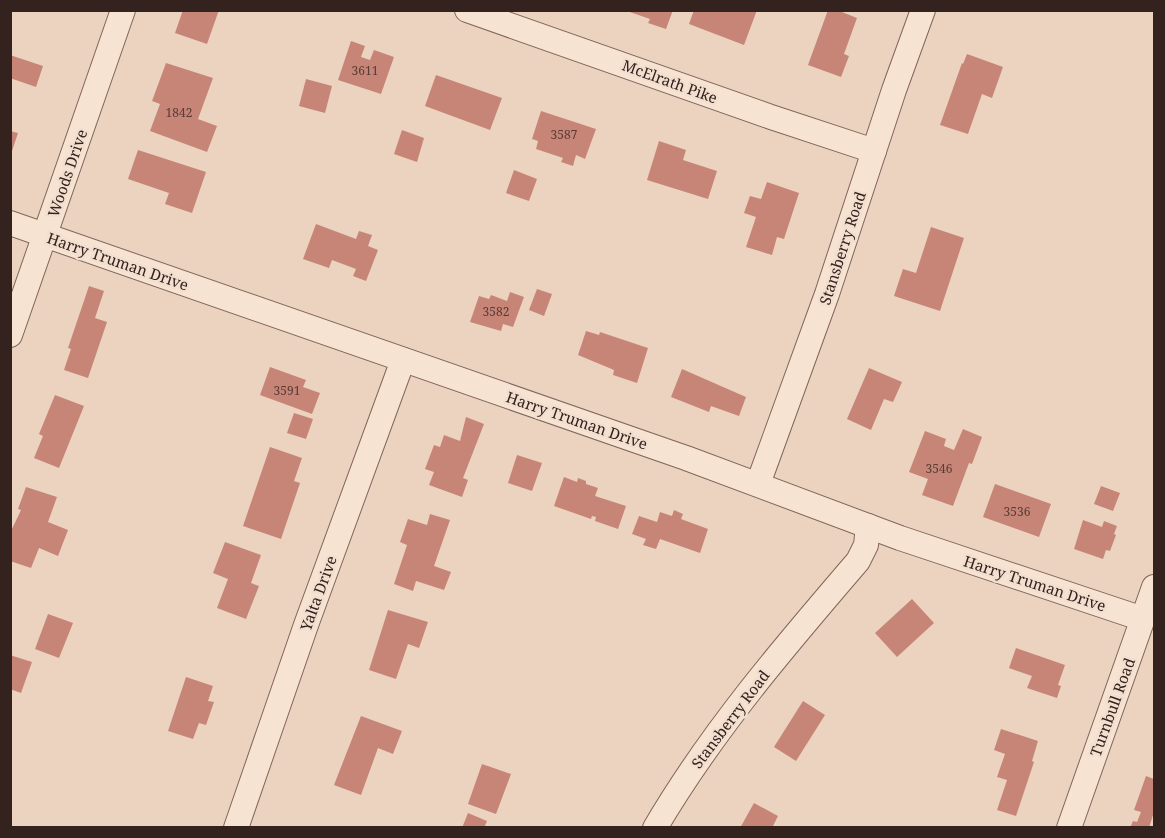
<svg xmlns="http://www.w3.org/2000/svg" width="1165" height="838" viewBox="0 0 1165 838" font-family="'Noto Serif',serif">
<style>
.building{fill:#c78578}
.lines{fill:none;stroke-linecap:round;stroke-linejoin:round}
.minor-casing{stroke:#826559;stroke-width:26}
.minor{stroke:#f6e3d2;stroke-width:24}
.labels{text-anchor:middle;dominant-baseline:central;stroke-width:5;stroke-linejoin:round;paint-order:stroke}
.number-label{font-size:12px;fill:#583b34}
.street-label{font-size:15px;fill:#33221d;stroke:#f3dfcf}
</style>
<rect width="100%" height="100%" fill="#ebd3c0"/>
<g class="building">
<polygon points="183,10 219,10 207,44 175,33"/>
<polygon points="673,10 666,29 648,23 650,19 627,11"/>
<polygon points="694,10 757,10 744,45 689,24"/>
<polygon points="828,10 837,10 857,18 844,54 849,56 841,77 808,65"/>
<polygon points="351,41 365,46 361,57 370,60 374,50 394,57 381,94 338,80"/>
<polygon points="967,54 1003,67 992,98 982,94 968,134 940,125 962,63 963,64"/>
<polygon points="10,55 43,66 36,87 10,78"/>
<polygon points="166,63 213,78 198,119 217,126 207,152 150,131 160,104 152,101"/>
<polygon points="436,75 502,98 490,130 425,106"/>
<polygon points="306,79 332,86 325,113 299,106"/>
<polygon points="541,111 596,129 585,159 576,155 573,166 561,162 563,158 536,149 538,141 532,139"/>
<polygon points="402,130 424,138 417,162 394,154"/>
<polygon points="10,131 18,133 11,154 10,154"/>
<polygon points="659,141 686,150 683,160 717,171 708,199 647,180"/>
<polygon points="138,150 206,172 192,213 165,204 169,193 128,179"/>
<polygon points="514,170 537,179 529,201 506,193"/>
<polygon points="767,182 799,193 784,239 777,237 772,255 746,247 756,217 744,213 750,196 761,199"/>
<polygon points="316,224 356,239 359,231 372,235 368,246 378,250 366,281 353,276 356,269 332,260 329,268 303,259"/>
<polygon points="931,227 964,238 940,311 894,296 903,269 916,273"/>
<polygon points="89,286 104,291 95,318 107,322 88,378 64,370 71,349 68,348"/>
<polygon points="537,289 552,294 544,316 529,310"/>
<polygon points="510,292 524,297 513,327 503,324 501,331 470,322 479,296 489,299 491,295 507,301"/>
<polygon points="586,331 599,335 600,332 648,348 637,383 613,375 614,370 578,355"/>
<polygon points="270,367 306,380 303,387 320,393 312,414 260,395"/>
<polygon points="869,368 902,382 893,402 884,399 871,430 847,419"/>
<polygon points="682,369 746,397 739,416 711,406 709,412 671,397"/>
<polygon points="55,395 84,406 59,468 34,458 43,436 39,434"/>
<polygon points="294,413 313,419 306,439 287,433"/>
<polygon points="466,417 484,424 463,478 468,480 462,497 429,485 434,472 425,469 434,445 440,447 444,435 460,441"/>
<polygon points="963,429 982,437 972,464 969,463 953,506 922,495 928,479 909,472 925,431 946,439 944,446 954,450"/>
<polygon points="270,447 302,458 294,481 300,483 281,539 243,526"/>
<polygon points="517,455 542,463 532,491 508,483"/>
<polygon points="564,477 577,482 578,478 586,481 586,484 598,488 595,496 626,506 618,529 595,521 596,517 592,516 591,519 554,506"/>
<polygon points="995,484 1051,504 1039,537 983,517"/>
<polygon points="1101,486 1120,493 1113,511 1094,504"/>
<polygon points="26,487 57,497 48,522 68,530 58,556 39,548 31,568 10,561 10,533 21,510 18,509"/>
<polygon points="674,510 683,514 681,519 708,529 700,553 660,539 656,549 643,545 646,539 632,534 639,516 657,522 660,512 672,516"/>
<polygon points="430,514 450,520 434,566 451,572 444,590 416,581 413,591 394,584 407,545 400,542 408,519 427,525"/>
<polygon points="1083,520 1102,527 1104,521 1117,526 1114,534 1116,535 1110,551 1106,550 1103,559 1074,549"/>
<polygon points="225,542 261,555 251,583 259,586 246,619 217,608 228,579 213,573"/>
<polygon points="912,599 934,623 897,657 875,633"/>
<polygon points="388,610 428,622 419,648 408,644 396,679 369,670"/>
<polygon points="48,614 73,623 59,658 35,649"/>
<polygon points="1016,648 1065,665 1058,685 1061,686 1057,698 1027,688 1032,676 1009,668"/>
<polygon points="10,655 32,662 21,693 10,689"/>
<polygon points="186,677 213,686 208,701 214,702 206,725 199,723 193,739 168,731"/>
<polygon points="803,701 825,715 796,761 774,747"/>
<polygon points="361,716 402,731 393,754 378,748 361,795 334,785"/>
<polygon points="1001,729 1038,741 1032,761 1034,762 1016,816 997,810 1007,780 997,777 1005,754 994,750"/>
<polygon points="482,764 511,774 496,814 468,804"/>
<polygon points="1146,776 1154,779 1154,816 1153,815 1149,828 1130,828 1133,821 1137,822 1141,812 1134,810"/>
<polygon points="754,803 778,816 772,828 740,828"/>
<polygon points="468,813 487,821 484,828 462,828"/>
</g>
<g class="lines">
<defs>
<g id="minor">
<polyline points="467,10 771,117 874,151"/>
<polyline points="10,223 686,458 900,538 1143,619"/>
<polyline points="10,335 123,10"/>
<polyline points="758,484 827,294 894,90 923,10"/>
<polyline points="236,828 306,625 403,360"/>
<path d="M 655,828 C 712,731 785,646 858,561 L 866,545 L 868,526"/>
<polyline points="1069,828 1154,587"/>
</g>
</defs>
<use href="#minor" class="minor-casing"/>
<use href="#minor" class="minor"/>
</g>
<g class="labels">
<g class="number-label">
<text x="365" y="70">3611</text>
<text x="179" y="112">1842</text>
<text x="564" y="134">3587</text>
<text x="496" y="311">3582</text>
<text x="287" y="390">3591</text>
<text x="939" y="468">3546</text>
<text x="1017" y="511">3536</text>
</g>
<g class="street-label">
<text transform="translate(670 81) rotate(20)">McElrath Pike</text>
<text transform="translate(67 173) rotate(-71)">Woods Drive</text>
<text transform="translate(842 248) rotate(-72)">Stansberry Road</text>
<text transform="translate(118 261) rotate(19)">Harry Truman Drive</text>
<text transform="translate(577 420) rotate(19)">Harry Truman Drive</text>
<text transform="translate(1035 583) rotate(18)">Harry Truman Drive</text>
<text transform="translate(318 593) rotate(-70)">Yalta Drive</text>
<text transform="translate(1112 707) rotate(-70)">Turnbull Road</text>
<text transform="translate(730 719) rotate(-53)">Stansberry Road</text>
</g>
</g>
<rect width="1165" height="838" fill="none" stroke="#33221d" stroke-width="24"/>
</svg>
